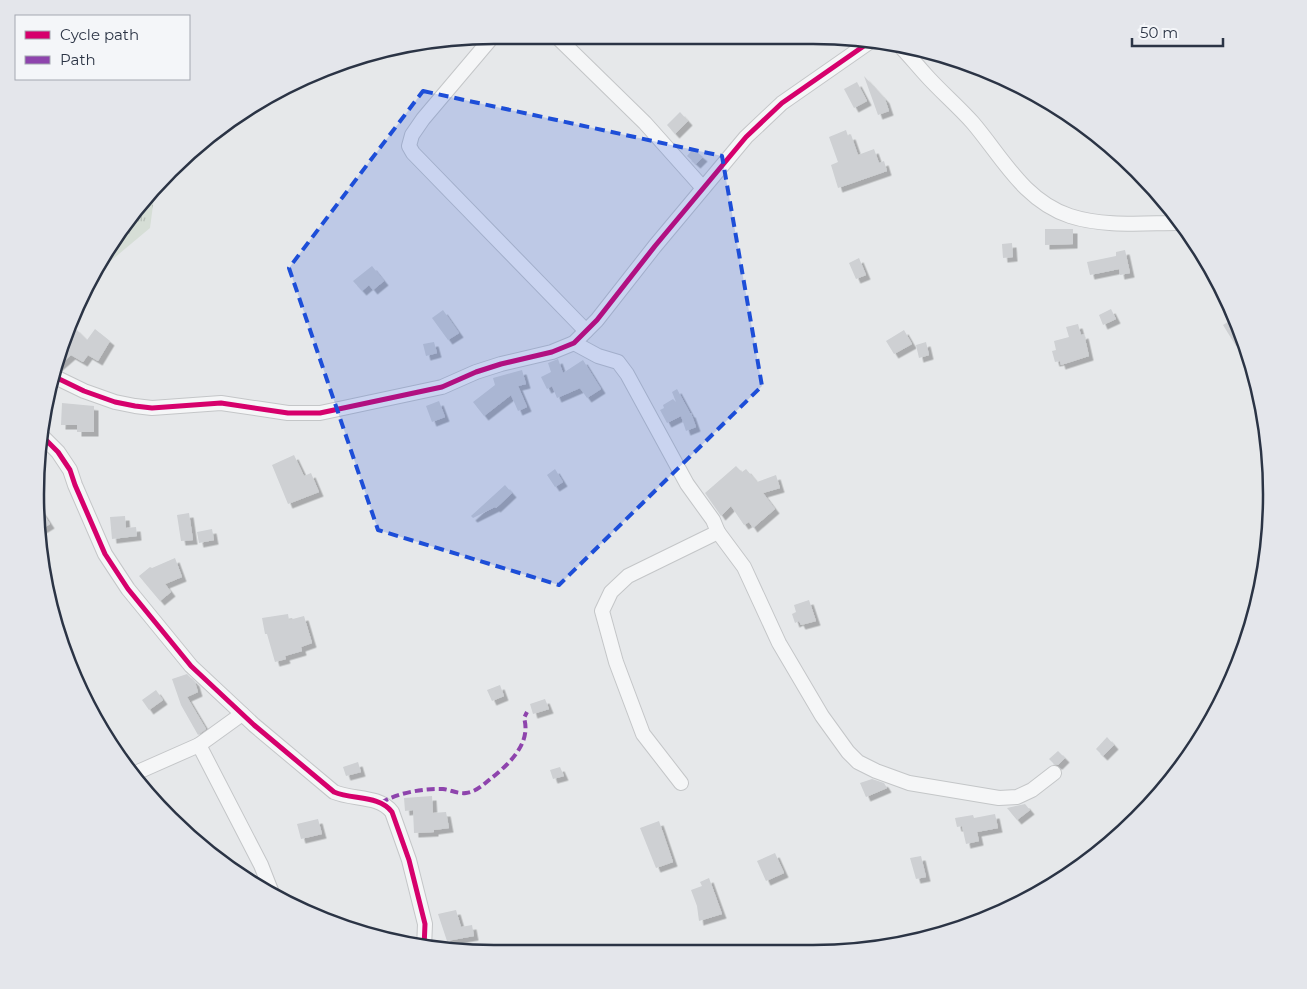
<svg xmlns="http://www.w3.org/2000/svg" width="1307" height="989" viewBox="0 0 1307 989" font-family="Montserrat,sans-serif">
<style>
.grass{fill:url(#grass-tufts)}
.building{fill:#ced0d3;filter:url(#shadow)}
.lines{fill:none;stroke-linecap:round;stroke-linejoin:round}
.minor-casing{stroke:#c4c6c8;stroke-width:16}
.minor{stroke:#f5f6f7;stroke-width:14}
.quiet{stroke:#8e44ad;stroke-width:4;stroke-dasharray:8 4;stroke-linecap:butt}
.cycleway-casing{stroke:#f4f6f9;stroke-width:8}
.cycleway{stroke:#d6006c;stroke-width:5}
.marked{fill:#1d4ed8;fill-opacity:0.2;stroke:#1d4ed8;stroke-width:4;stroke-dasharray:10 6;stroke-linejoin:round}
.rim{fill:none;stroke:#2b3445;stroke-width:2.5}
</style>
<defs>
<pattern id="grass-tufts" width="24" height="20" patternUnits="userSpaceOnUse" patternTransform="scale(1.25)"><rect width="24" height="20" fill="#d6ded6"/><path d="M3 7l-1-3M5 7V3M7 7l1-3M15 17l-1-3M17 17v-4M19 17l1-3" fill="none" stroke="#b8bfb9"/></pattern>
<filter id="shadow"><feDropShadow dx="4.5" dy="4.5" stdDeviation="0" flood-color="#0004"/></filter>
</defs>
<rect width="100%" height="100%" fill="#e6e8ea"/>
<polygon class="grass" points="155,190 150,228 101,269 99,269"/>
<g class="building">
<polygon points="864,76 885,99 889,111 878,115"/>
<polygon points="857,82 867,101 854,108 844,89"/>
<polygon points="680,112 688,121 675,134 667,125"/>
<polygon points="846,130 848,136 851,135 858,155 874,149 879,163 884,161 887,171 838,188 831,165 838,162 829,137"/>
<polygon points="693,149 703,157 696,164 687,156"/>
<polygon points="1045,229 1073,229 1073,244 1045,245"/>
<polygon points="1012,243 1013,257 1003,258 1002,244"/>
<polygon points="1125,250 1130,273 1120,275 1119,269 1090,275 1087,262 1116,256 1116,252"/>
<polygon points="859,258 866,275 856,279 849,263"/>
<polygon points="372,266 384,281 373,290 369,285 362,291 353,281"/>
<polygon points="1111,309 1116,319 1103,325 1099,315"/>
<polygon points="443,310 459,333 448,340 432,318"/>
<polygon points="1236,317 1244,341 1236,346 1223,325"/>
<polygon points="1078,324 1081,335 1084,334 1089,356 1061,365 1060,361 1055,362 1052,351 1056,350 1054,341 1069,337 1066,327"/>
<polygon points="75,328 87,340 95,329 110,341 98,361 88,355 83,362 71,355 56,368 68,335"/>
<polygon points="904,330 912,344 894,354 886,341"/>
<polygon points="434,342 437,353 426,356 423,344"/>
<polygon points="926,342 929,355 919,358 916,345"/>
<polygon points="558,359 563,373 583,360 601,389 587,398 580,388 557,398 552,386 547,389 541,377 551,372 548,363"/>
<polygon points="522,370 526,384 518,386 527,407 518,411 511,395 484,416 473,402 495,385 493,378"/>
<polygon points="677,389 690,413 691,413 696,427 686,431 681,416 667,423 660,410 664,408 663,405 673,399 676,402 672,392"/>
<polygon points="439,401 445,417 432,422 426,406"/>
<polygon points="62,403 94,406 94,432 77,432 77,425 61,425"/>
<polygon points="294,455 304,476 311,473 319,492 288,504 272,465"/>
<polygon points="736,466 742,472 746,469 757,482 776,475 780,488 763,493 775,509 753,528 749,522 744,525 731,506 721,516 705,493"/>
<polygon points="555,469 563,482 555,487 547,475"/>
<polygon points="505,485 512,493 496,508 495,507 473,518 471,516"/>
<polygon points="37,504 50,524 37,532 36,524"/>
<polygon points="189,513 193,540 181,541 177,515"/>
<polygon points="125,516 126,528 136,527 137,536 112,539 110,517"/>
<polygon points="212,529 214,540 199,543 197,532"/>
<polygon points="175,558 182,577 165,584 171,592 160,601 139,576 150,567 152,568"/>
<polygon points="809,600 816,621 801,625 799,621 795,623 792,614 796,612 794,605"/>
<polygon points="288,614 289,620 304,616 312,643 301,647 302,651 285,656 286,659 275,662 267,634 265,634 262,618"/>
<polygon points="187,674 195,682 198,692 187,697 206,729 198,735 181,705 172,679"/>
<polygon points="500,685 504,696 492,701 487,690"/>
<polygon points="156,690 163,700 149,710 142,700"/>
<polygon points="545,699 549,709 533,714 530,704"/>
<polygon points="1107,737 1114,745 1103,756 1096,749"/>
<polygon points="1058,751 1065,758 1058,765 1054,764 1049,759"/>
<polygon points="358,762 361,772 346,776 343,767"/>
<polygon points="560,767 564,776 553,779 550,770"/>
<polygon points="872,779 884,783 887,788 866,797 860,783"/>
<polygon points="432,796 433,813 446,812 449,828 434,830 434,832 414,833 413,810 405,811 404,798"/>
<polygon points="1025,804 1030,810 1017,820 1007,808"/>
<polygon points="995,814 998,828 977,832 979,841 966,844 962,826 957,827 955,818 973,815 974,818"/>
<polygon points="318,819 322,834 301,839 297,824"/>
<polygon points="659,821 673,862 656,868 640,828"/>
<polygon points="775,853 784,873 766,881 757,861"/>
<polygon points="921,856 926,877 916,879 910,858"/>
<polygon points="709,878 722,914 699,921 697,906 691,890 702,886 700,882"/>
<polygon points="456,910 461,927 472,925 474,936 447,941 438,914"/>
</g>
<g class="lines">
<defs>
<g id="minor">
<polyline points="494,35 423,119 412,135 409,146 413,153 586,331"/>
<polyline points="555,35 645,123 703,188"/>
<path d="M 899,45 C 908,54 916,64 925,74 C 940,91 958,106 973,123 C 1002,157 1024,201 1070,216 C 1104,227 1144,223 1179,223"/>
<polyline points="574,343 598,356 618,362 627,374 687,484 713,520 718,532 628,576 611,592 602,611 616,662 643,734 681,783"/>
<polyline points="53,376 84,391 115,402 135,406 152,408 221,403 288,413 320,413 442,387 476,372 501,364 552,352 574,343 597,320 655,246 746,137 782,103 871,41"/>
<path d="M 42,436 L 58,452 L 70,470 L 75,485 L 105,554 L 128,589 L 191,666 L 254,725 L 334,792 C 353,800 379,795 392,812 L 409,860 L 425,924 L 424,948"/>
<polyline points="718,532 744,567 779,643 822,716 848,752 858,762 876,771 909,783 999,798 1017,797 1032,790 1054,773"/>
<polyline points="242,714 199,745 261,865 272,893"/>
<polyline points="135,777 140,771 199,745"/>
</g>
</defs>
<use href="#minor" class="minor-casing"/>
<use href="#minor" class="minor"/>
<path class="quiet" d="M 381,803 C 396,793 425,788 443,789 C 451,790 458,794 466,793 C 475,792 482,786 489,780 C 507,766 532,744 524,718 L 527,712"/>
<defs>
<g id="cycleway">
<polyline points="53,376 84,391 115,402 135,406 152,408 221,403 288,413 320,413 442,387 476,372 501,364 552,352 574,343 597,320 655,246 746,137 782,103 871,41"/>
<path d="M 42,436 L 58,452 L 70,470 L 75,485 L 105,554 L 128,589 L 191,666 L 254,725 L 334,792 C 353,800 379,795 392,812 L 409,860 L 425,924 L 424,948"/>
</g>
</defs>
<use href="#cycleway" class="cycleway-casing"/>
<use href="#cycleway" class="cycleway"/>
</g>
<path class="marked" d="M 423,91 L 722,156 L 762,386 L 559,585 L 378,530 L 289,268 Z"/>
<path d="M0 0H1307V989H0ZM494 44H813A450 450 0 0 1 1263 494V495A450 450 0 0 1 813 945H494A450 450 0 0 1 44 495V494A450 450 0 0 1 494 44Z" fill="#e4e6eb" fill-rule="evenodd"/>
<path class="rim" d="M494 44H813A450 450 0 0 1 1263 494V495A450 450 0 0 1 813 945H494A450 450 0 0 1 44 495V494A450 450 0 0 1 494 44Z"/>
<rect x="15" y="15" width="175" height="65" fill="#f4f6f9" stroke="#a4a8b1"/>
<rect x="25" y="31" width="25" height="8" fill="#d6006c" stroke="#a4a8b1"/>
<text x="60" y="40" font-size="15" fill="#2b3445">Cycle path</text>
<rect x="25" y="56" width="25" height="8" fill="#8e44ad" stroke="#a4a8b1"/>
<text x="60" y="65" font-size="15" fill="#2b3445">Path</text>
<path d="M1132 38v8h91v-8" fill="none" stroke="#2b3445" stroke-width="2.5"/>
<text x="1140" y="38" font-size="15" fill="#2b3445" stroke="#f4f6f9" stroke-width="4" paint-order="stroke">50 m</text>
</svg>
